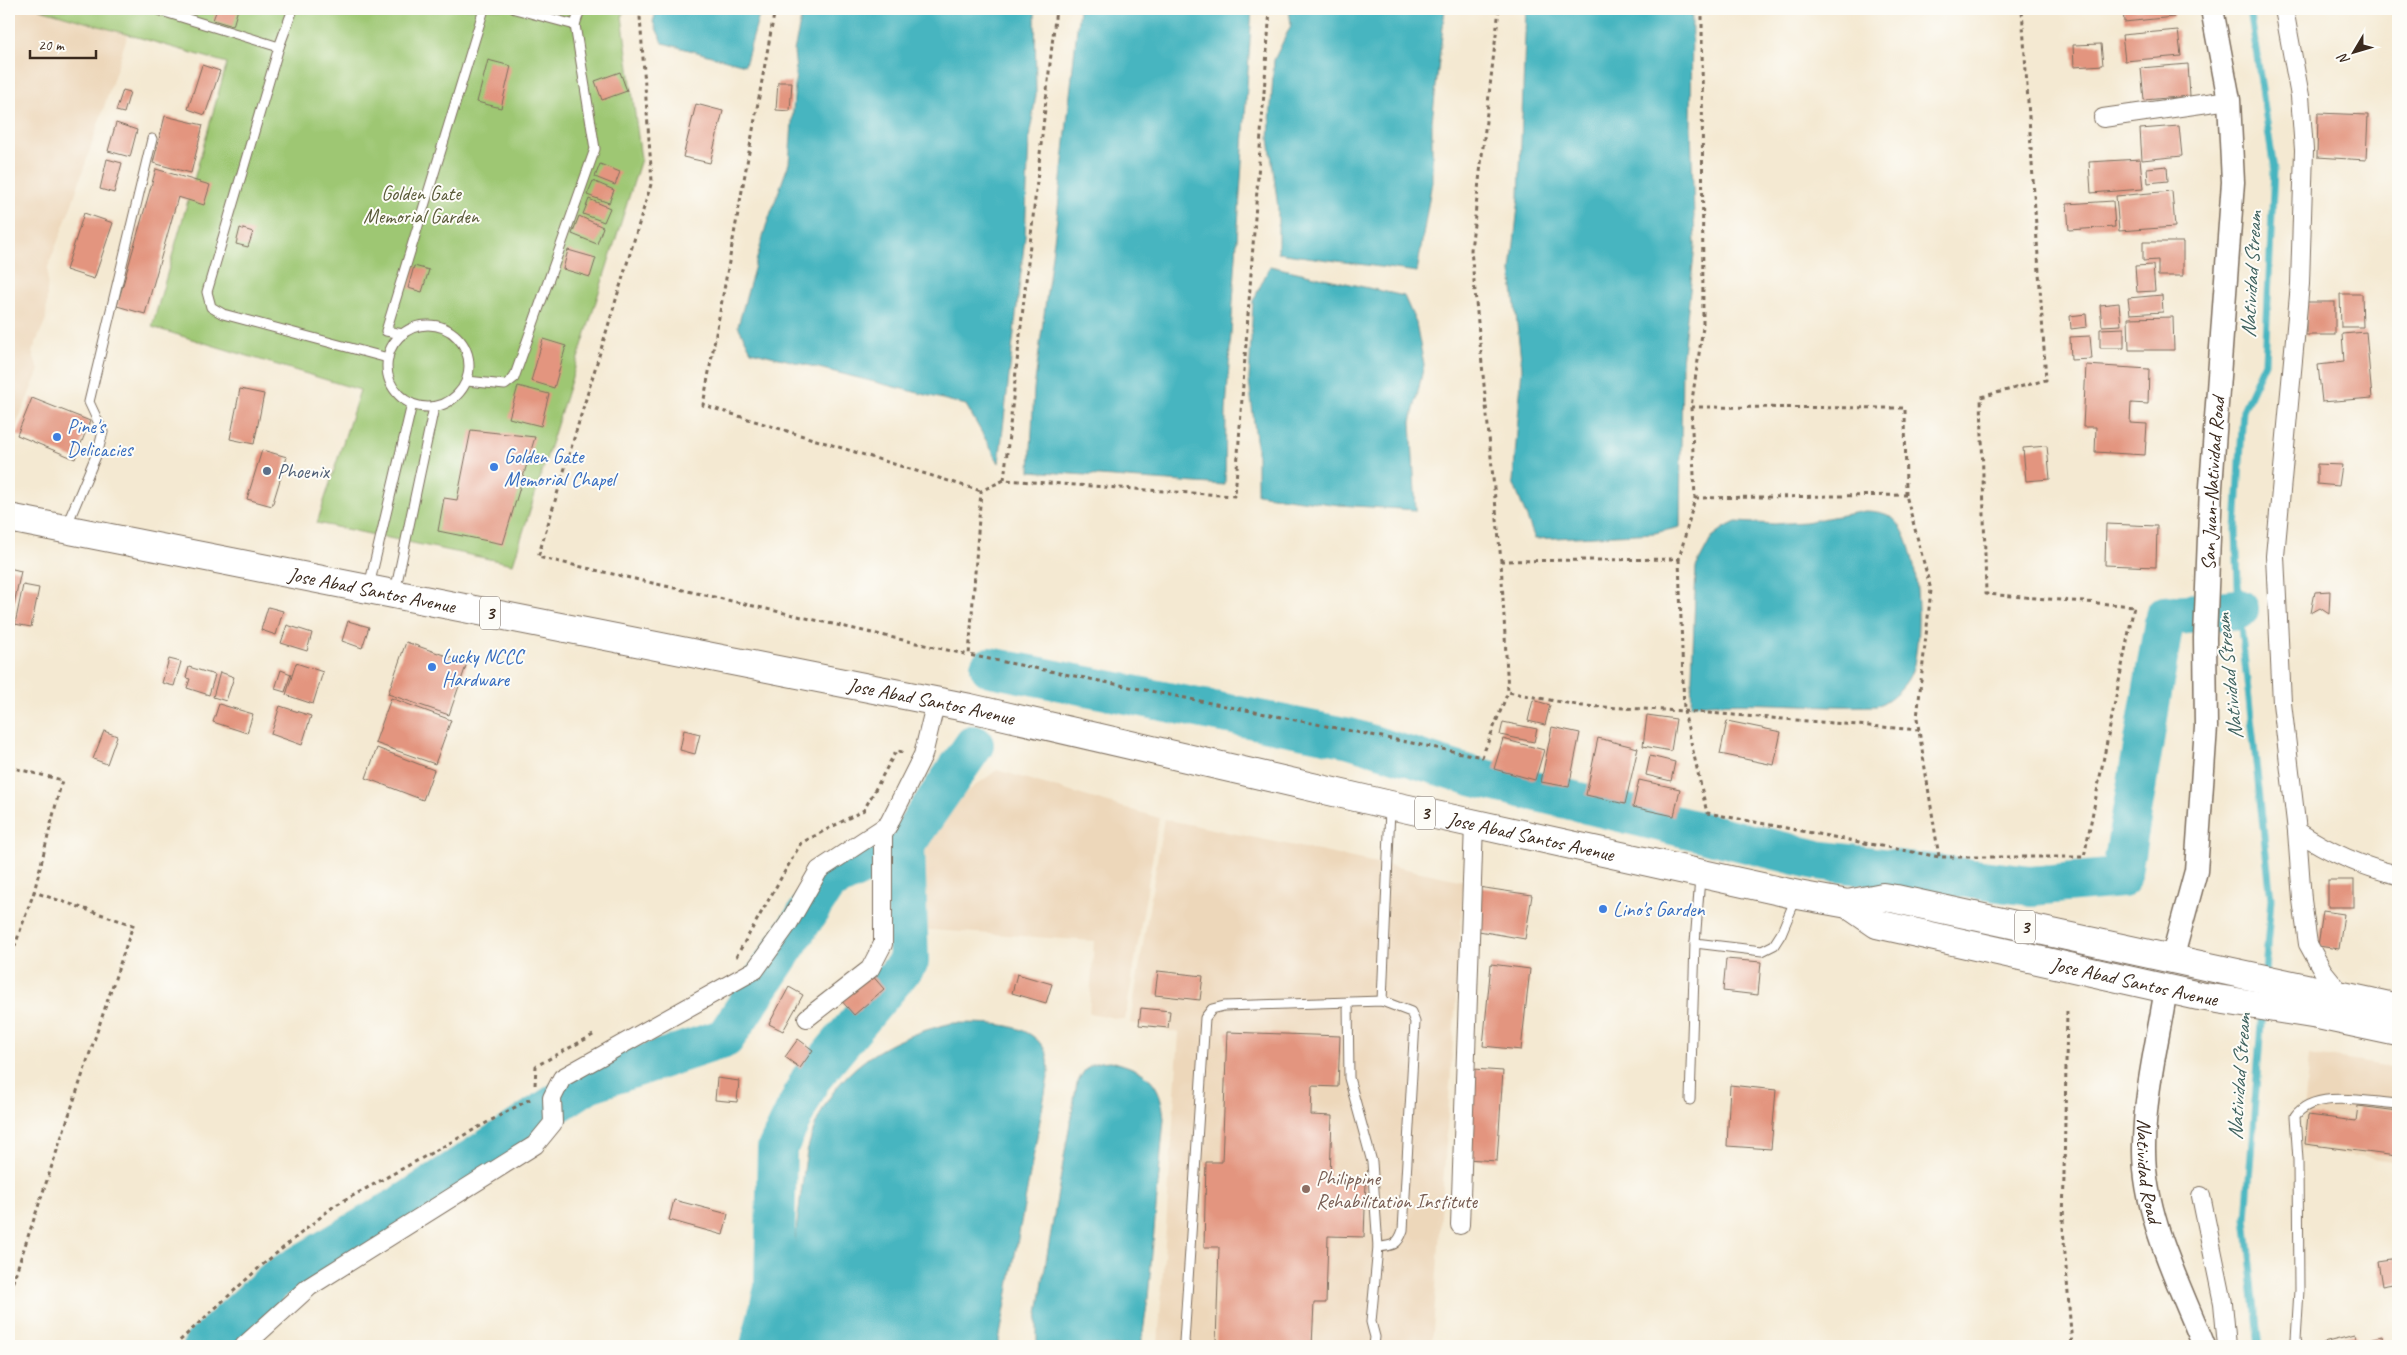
<svg xmlns="http://www.w3.org/2000/svg" width="2407" height="1355" viewBox="0 0 2407 1355" font-family="Caveat,sans-serif">
<style>
.built{fill:#edd7ba}
.green{fill:#9ec773;stroke:#6c7848}
.water{fill:#46b5c0;stroke:#40706f}
.lines{fill:none;stroke-linecap:round;stroke-linejoin:round}
.stream{stroke:#46b5c0;stroke-width:7}
.river{stroke:#46b5c0;stroke-width:40}
.building{fill:#e3957f}
.service-casing{stroke:#7c6d5d;stroke-width:11}
.minor-casing{stroke:#7c6d5d;stroke-width:20}
.tertiary-casing{stroke:#7c6d5d;stroke-width:25}
.trunk-casing{stroke:#7c6d5d;stroke-width:30}
.path{stroke:#7c6d5d;stroke-width:3;stroke-dasharray:4 4;stroke-linecap:butt}
.service{stroke:#fff;stroke-width:9}
.minor{stroke:#fff;stroke-width:18}
.tertiary{stroke:#fff;stroke-width:22}
.trunk{stroke:#fff;stroke-width:28}
.shop-dot{fill:#3f7fe0;stroke:#fdfcf7;stroke-width:2}
.service-dot{fill:#5c6f8a;stroke:#fdfcf7;stroke-width:2}
.education-dot{fill:#8d6e63;stroke:#fdfcf7;stroke-width:2}
.labels{text-anchor:middle;dominant-baseline:central;stroke-width:4;stroke-linejoin:round;paint-order:stroke}
.shield{fill:#fdfcf7;stroke:#75695f;stroke-width:1}
.shield-label{font-size:19px;font-weight:bold;fill:#3b2a1e}
.park-label{font-size:20px;fill:#595938;stroke:#fdfcf7}
.shop-label{font-size:20px;fill:#366cbe;stroke:#fdfcf7;text-anchor:start}
.service-label{font-size:20px;fill:#4e5e75;stroke:#fdfcf7;text-anchor:start}
.street-label{font-size:20px;fill:#3b2a1e;stroke:#fdfcf7}
.education-label{font-size:20px;fill:#785e54;stroke:#fdfcf7;text-anchor:start}
.water-label{font-size:21px;font-style:italic;fill:#3f625f;stroke:#fdfcf7}
</style>
<rect width="100%" height="100%" fill="#fdfcf7"/>
<filter id="ink" filterUnits="userSpaceOnUse"><feTurbulence type="fractalNoise" baseFrequency=".02" numOctaves="2"/><feDisplacementMap in="SourceGraphic" scale="10" xChannelSelector="R" yChannelSelector="G"/><feConvolveMatrix kernelMatrix="1 2 1 2 8 2 1 2 1" color-interpolation-filters="sRGB"/></filter>
<filter id="wash" filterUnits="userSpaceOnUse"><feTurbulence type="fractalNoise" baseFrequency=".0096" numOctaves="4" result="noise"/><feDisplacementMap in="SourceGraphic" scale="20" xChannelSelector="R" yChannelSelector="G"/><feGaussianBlur stdDeviation="1.12" result="paint"/><feColorMatrix in="noise" values="0 0 0 0 0 0 0 0 0 0 0 0 0 0 0 0 0 1.4 0 .05"/><feComposite in="paint" operator="in"/></filter>
<g filter="url(#wash)">
<rect width="100%" height="100%" fill="#f4e9d2"/>
<g class="built">
<polygon points="9,9 40,9 128,34 72,204 48,267 46,319 32,352 39,370 9,443"/>
<polygon points="997,770 1159,818 1125,1020 1089,1013 1094,941 917,929 919,855 931,818"/>
<polygon points="1164,819 1464,881 1432,1346 1158,1346 1179,1033 1130,1023"/>
<polygon points="2309,1054 2398,1068 2398,1162 2301,1148"/>
</g>
<polygon class="green" points="40,9 625,9 622,16 641,159 513,564 317,523 360,390 152,327 227,63"/>
<g class="water">
<polygon points="657,9 761,9 745,65 663,43 653,22"/>
<polygon points="803,9 1035,9 1036,95 1029,139 1025,237 999,463 966,405 751,351 738,326 766,226 789,163 796,71 794,51"/>
<polygon points="1079,9 1252,9 1226,411 1225,485 1030,471 1034,389 1057,218"/>
<polygon points="1289,9 1445,9 1432,121 1432,181 1417,272 1278,253 1278,208 1269,138 1274,60 1291,25"/>
<polygon points="1526,9 1692,9 1691,129 1695,246 1682,362 1680,527 1655,533 1535,539 1513,482 1522,368 1511,271 1519,197"/>
<polygon points="1270,266 1404,296 1416,323 1424,365 1411,422 1416,510 1339,505 1257,494 1257,448 1249,380 1253,301"/>
<path d="M 1865,511 C 1872,511 1881,512 1888,515 C 1922,532 1922,636 1913,668 C 1908,685 1892,699 1877,706 C 1815,708 1753,700 1691,705 L 1696,567 L 1712,537 L 1724,528 L 1736,522 L 1774,524 L 1805,522 Z"/>
<path d="M 953,1023 C 982,1024 1028,1019 1045,1050 C 1049,1055 1048,1066 1049,1072 L 998,1346 L 781,1346 L 805,1163 C 819,1080 875,1040 953,1023 Z"/>
<path d="M 1111,1061 C 1147,1071 1161,1080 1164,1119 L 1148,1298 L 1141,1346 L 1037,1346 L 1037,1320 L 1046,1261 L 1077,1083 C 1087,1065 1090,1062 1111,1061 Z"/>
</g>
<g class="lines">
<g class="stream">
<polyline points="2250,9 2274,170 2265,362 2243,410 2236,530 2239,609 2271,899 2265,972"/>
<polyline points="2260,1346 2246,1219 2262,1011"/>
</g>
<g class="river">
<polyline points="990,667 1350,738 1472,776 1817,860 2031,886 2121,878 2165,616 2239,609"/>
<polyline points="203,1346 276,1279 407,1202 588,1083 725,1038 828,882 905,845 974,745"/>
<polyline points="760,1346 774,1288 777,1149 810,1080 909,961 905,845"/>
</g>
</g>
<g id="blocks">
<g class="building">
<polygon points="217,9 238,9 233,26 213,20"/>
<polygon points="2123,9 2173,9 2174,17 2124,22"/>
<polygon points="2178,30 2181,56 2125,61 2122,35"/>
<polygon points="2101,44 2103,65 2074,67 2073,45"/>
<polygon points="488,60 511,66 501,108 477,102"/>
<polygon points="2188,64 2190,96 2144,100 2141,68"/>
<polygon points="202,65 220,71 205,115 188,109"/>
<polygon points="620,72 627,91 602,100 595,81"/>
<polygon points="778,82 792,82 790,111 776,110"/>
<polygon points="123,90 130,92 124,113 116,111"/>
<polygon points="696,104 723,111 710,163 683,157"/>
<polygon points="2318,113 2368,115 2366,160 2317,157"/>
<polygon points="165,116 203,125 191,173 153,163"/>
<polygon points="116,123 137,130 130,157 108,151"/>
<polygon points="2179,126 2182,156 2142,160 2140,129"/>
<polygon points="107,159 122,163 114,193 100,189"/>
<polygon points="2140,159 2143,189 2091,193 2089,162"/>
<polygon points="600,164 620,172 615,185 595,177"/>
<polygon points="2167,166 2168,181 2148,183 2147,168"/>
<polygon points="156,169 210,185 204,205 178,197 145,314 117,306"/>
<polygon points="593,181 614,190 609,203 587,195"/>
<polygon points="2172,191 2175,227 2119,231 2116,196"/>
<polygon points="589,199 610,208 604,222 583,214"/>
<polygon points="2113,201 2115,227 2069,230 2067,204"/>
<polygon points="84,213 113,223 94,279 66,270"/>
<polygon points="579,216 603,227 597,244 572,234"/>
<polygon points="240,228 253,232 248,247 236,244"/>
<polygon points="2143,242 2183,242 2183,276 2158,276 2158,260 2143,261"/>
<polygon points="568,250 596,258 590,277 563,269"/>
<polygon points="2153,265 2155,291 2137,292 2135,266"/>
<polygon points="414,266 429,270 422,292 408,288"/>
<polygon points="2340,294 2362,294 2363,327 2341,327"/>
<polygon points="2162,295 2163,312 2130,314 2128,298"/>
<rect x="2306" y="302" width="29" height="33"/>
<polygon points="2119,303 2121,325 2102,326 2100,305"/>
<polygon points="2086,314 2087,327 2071,329 2070,316"/>
<polygon points="2173,317 2174,350 2129,350 2128,318"/>
<polygon points="2124,328 2124,348 2100,348 2100,329"/>
<polygon points="2366,332 2372,398 2322,402 2318,365 2344,362 2342,334"/>
<polygon points="2090,336 2092,359 2071,360 2070,337"/>
<polygon points="543,339 566,346 554,388 531,381"/>
<polygon points="2086,365 2149,369 2148,404 2131,403 2130,423 2147,424 2145,455 2095,452 2096,427 2083,427"/>
<polygon points="518,386 549,394 541,426 509,418"/>
<polygon points="240,389 264,394 254,444 230,439"/>
<polygon points="32,398 90,421 75,459 17,435"/>
<polygon points="471,430 535,437 503,544 438,531 444,498 457,500"/>
<polygon points="2047,446 2050,479 2026,481 2023,448"/>
<polygon points="262,450 287,457 272,506 247,499"/>
<polygon points="2317,464 2342,465 2339,486 2317,484"/>
<polygon points="2106,524 2157,526 2156,567 2105,565"/>
<polygon points="9,568 21,571 14,604 9,603"/>
<polygon points="23,585 39,588 31,627 15,624"/>
<polygon points="2330,591 2329,614 2320,608 2311,613 2315,592"/>
<polygon points="268,607 283,611 276,635 261,630"/>
<polygon points="348,621 369,627 362,648 342,641"/>
<polygon points="287,625 312,633 307,651 281,643"/>
<polygon points="406,642 467,663 449,715 388,694"/>
<polygon points="169,659 181,662 174,686 162,683"/>
<polygon points="296,663 323,672 313,704 286,695"/>
<polygon points="189,667 215,675 209,695 187,688 190,679 186,678"/>
<polygon points="281,670 291,674 285,692 275,689"/>
<polygon points="220,672 234,677 226,701 213,697"/>
<polygon points="391,698 451,720 435,764 375,743"/>
<polygon points="1533,700 1550,705 1545,725 1528,721"/>
<polygon points="219,704 253,714 247,733 213,722"/>
<polygon points="280,706 311,716 302,745 271,734"/>
<polygon points="1647,715 1676,719 1671,751 1643,746"/>
<polygon points="1727,721 1781,732 1774,765 1720,754"/>
<polygon points="1503,722 1537,729 1534,742 1500,735"/>
<polygon points="1552,727 1580,733 1569,787 1541,782"/>
<polygon points="684,730 700,734 695,754 680,750"/>
<polygon points="104,731 117,736 107,764 93,759"/>
<polygon points="1598,738 1638,748 1625,804 1586,795"/>
<polygon points="1503,739 1544,750 1535,780 1494,769"/>
<polygon points="377,748 434,770 423,800 366,778"/>
<polygon points="1650,756 1675,762 1671,781 1646,775"/>
<polygon points="1639,780 1680,789 1674,816 1633,807"/>
<rect x="2328" y="880" width="26" height="27"/>
<polygon points="1478,887 1532,895 1525,939 1473,930"/>
<polygon points="2323,911 2344,914 2339,949 2318,946"/>
<polygon points="1726,959 1761,962 1758,995 1723,991"/>
<polygon points="1491,964 1530,969 1521,1050 1483,1046"/>
<polygon points="1158,971 1203,976 1200,1000 1155,995"/>
<polygon points="870,973 884,989 854,1015 840,999"/>
<polygon points="1017,974 1052,984 1046,1003 1012,993"/>
<polygon points="789,987 803,995 783,1031 769,1024"/>
<polygon points="1141,1008 1170,1011 1168,1028 1139,1025"/>
<polygon points="1227,1032 1340,1036 1338,1087 1312,1086 1311,1115 1332,1116 1330,1179 1366,1181 1364,1237 1328,1236 1326,1303 1314,1303 1312,1346 1216,1343 1219,1247 1204,1247 1206,1162 1222,1162"/>
<polygon points="798,1039 813,1050 800,1068 785,1057"/>
<polygon points="1473,1069 1503,1071 1497,1161 1466,1159"/>
<polygon points="717,1078 739,1081 737,1102 715,1100"/>
<polygon points="1730,1085 1776,1090 1771,1149 1727,1146"/>
<polygon points="2358,1106 2398,1111 2396,1156 2305,1144 2308,1115 2356,1121"/>
<polygon points="674,1200 728,1214 723,1235 669,1220"/>
<polygon points="2398,1258 2398,1283 2382,1286 2378,1261"/>
<polygon points="2355,1335 2358,1346 2324,1346 2323,1343"/>
<polygon points="2382,1336 2384,1346 2363,1346 2362,1341"/>
</g>
</g>
</g>
<g filter="url(#ink)">
<use href="#blocks" fill-opacity="0" stroke="#7c6d5d" stroke-width="1"/>
<g class="lines">
<defs>
<g id="service">
<polyline points="155,9 279,47"/>
<polyline points="293,9 279,47 207,292 211,307 223,314 388,358"/>
<polyline points="515,9 575,25"/>
<circle cx="428" cy="366" r="41"/>
<polyline points="403,334 386,331 484,9"/>
<polyline points="467,381 505,385 514,378 595,149 575,25 580,9"/>
<polyline points="66,527 98,451 103,432 89,402 152,139"/>
<polyline points="369,586 412,404"/>
<polyline points="395,592 434,407"/>
<polyline points="1700,878 1695,943 1762,951 1774,945 1781,934 1796,898"/>
<polyline points="1382,1001 1390,809"/>
<polyline points="1348,1002 1349,1078 1372,1162 1378,1247 1371,1322 1375,1337 1374,1346"/>
<polyline points="1690,1100 1695,943"/>
<path d="M 1186,1346 L 1184,1342 L 1205,1018 L 1212,1009 L 1224,1006 L 1382,1001 L 1411,1012 L 1415,1022 L 1403,1230 C 1398,1245 1393,1246 1378,1247"/>
<path d="M 2298,1346 L 2296,1340 L 2299,1290 L 2298,1160 L 2295,1116 C 2314,1089 2368,1102 2398,1104"/>
</g>
<g id="minor">
<path d="M 2284,9 L 2300,96 L 2304,150 L 2300,284 L 2275,556 L 2282,703 L 2297,831 C 2327,851 2363,867 2398,875"/>
<polyline points="2103,118 2229,100"/>
<polyline points="2297,831 2302,900 2308,944 2323,971 2344,997"/>
<polyline points="807,1018 870,969 883,944 883,835 923,755 936,701"/>
<polyline points="2201,1196 2223,1303 2227,1346"/>
<polyline points="1460,1225 1474,824"/>
<polyline points="244,1346 309,1287 535,1145 553,1123 552,1098 562,1078 755,970 788,924 819,870 889,824"/>
</g>
<g id="tertiary">
<path id="s1" d="M 2172,959 L 2196,871 L 2206,727 L 2205,638 L 2211,487 L 2233,182 L 2229,100 L 2212,9"/>
<path id="s2" d="M 2166,989 C 2158,1039 2144,1096 2144,1147 C 2143,1216 2179,1283 2204,1346"/>
</g>
<g id="trunk">
<path id="s3" d="M 9,518 L 970,708 L 1390,805 L 1798,895 L 1848,904 L 1883,897 L 1896,899 L 2398,1008"/>
<path id="s4" d="M 1848,904 L 1877,924 L 2199,996 L 2318,1015 L 2398,1032"/>
</g>
</defs>
<use href="#service" class="service-casing"/>
<use href="#minor" class="minor-casing"/>
<use href="#tertiary" class="tertiary-casing"/>
<use href="#trunk" class="trunk-casing"/>
<g class="path">
<polyline points="642,9 640,17 652,181 538,557 969,655"/>
<polyline points="775,9 703,405 981,491"/>
<polyline points="1270,9 1235,496 1004,480 981,491 969,655 1482,757 1508,692 1582,706 1684,711 1707,813 1939,857 2084,857 2134,606 1986,594 1981,397 2046,380 2022,9"/>
<polyline points="1499,9 1471,250 1501,561 1508,692"/>
<polyline points="1691,407 1905,408 1906,495 1931,590 1917,718 1939,857"/>
<polyline points="1004,480 1056,9"/>
<polyline points="1695,498 1906,495"/>
<polyline points="1679,559 1684,711 1919,730"/>
<polyline points="1501,561 1679,559 1695,498 1691,407 1703,327 1702,9"/>
<polyline points="9,767 62,780 34,892"/>
<polyline points="736,957 801,843 864,810 896,751 903,752"/>
<polyline points="9,962 34,892 133,925 9,1293"/>
<polyline points="2067,1011 2063,1228 2072,1346"/>
<polyline points="535,1085 536,1066 595,1034"/>
<polyline points="174,1346 261,1266 334,1206 532,1098"/>
</g>
<use href="#service" class="service"/>
<use href="#minor" class="minor"/>
<use href="#tertiary" class="tertiary"/>
<use href="#trunk" class="trunk"/>
</g>
</g>
<g class="shop-dot">
<circle cx="57" cy="437" r="5"/>
<circle cx="494" cy="467" r="5"/>
<circle cx="432" cy="667" r="5"/>
<circle cx="1603" cy="909" r="5"/>
</g>
<circle class="service-dot" cx="267" cy="471" r="5"/>
<circle class="education-dot" cx="1306" cy="1189" r="5"/>
<g class="labels">
<g class="shield">
<rect x="480" y="596.5" width="20" height="33" rx="4"/>
<rect x="1415" y="796.5" width="20" height="33" rx="4"/>
<rect x="2015" y="910.5" width="20" height="33" rx="4"/>
</g>
<g class="shield-label">
<text x="490" y="613">3</text>
<text x="1425" y="813">3</text>
<text x="2025" y="927">3</text>
</g>
<g class="park-label">
<text x="421" y="193">Golden Gate<tspan x="421" dy="23">Memorial Garden</tspan></text>
</g>
<g class="shop-label">
<text x="67" y="426">Pine's<tspan x="67" dy="23">Delicacies</tspan></text>
<text x="504" y="456">Golden Gate<tspan x="504" dy="23">Memorial Chapel</tspan></text>
<text x="442" y="656">Lucky NCCC<tspan x="442" dy="23">Hardware</tspan></text>
<text x="1613" y="909">Lino's Garden</text>
</g>
<g class="service-label">
<text x="277" y="471">Phoenix</text>
</g>
<g class="street-label">
<text stroke="none"><textPath href="#s1" startOffset="479">San Juan-Natividad Road</textPath></text>
<text stroke="none"><textPath href="#s3" startOffset="370">Jose Abad Santos Avenue</textPath></text>
<text stroke="none"><textPath href="#s3" startOffset="940">Jose Abad Santos Avenue</textPath></text>
<text stroke="none"><textPath href="#s3" startOffset="1555">Jose Abad Santos Avenue</textPath></text>
<text stroke="none"><textPath href="#s4" startOffset="299">Jose Abad Santos Avenue</textPath></text>
<text stroke="none"><textPath href="#s2" startOffset="184">Natividad Road</textPath></text>
</g>
<g class="education-label">
<text x="1316" y="1178">Philippine<tspan x="1316" dy="23">Rehabilitation Institute</tspan></text>
</g>
<g class="water-label">
<text transform="translate(2251 275) rotate(-87)">Natividad Stream</text>
<text transform="translate(2229 677) rotate(-96)">Natividad Stream</text>
<text transform="translate(2239 1077) rotate(-86)">Natividad Stream</text>
</g>
</g>
<rect width="2407" height="1355" fill="none" stroke="#fdfcf7" stroke-width="30"/>
<g transform="translate(2354 52) rotate(232)" stroke="#fdfcf7" stroke-width="4" paint-order="stroke">
<path d="M0-4L9 19L0 12L-9 19Z" fill="#3b2a1e"/>
<text y="-8" font-size="14" font-weight="bold" text-anchor="middle" fill="#3b2a1e">N</text>
</g>
<path d="M30 50v8h66v-8" fill="none" stroke="#3b2a1e" stroke-width="2.5"/>
<text x="38" y="50" font-size="15" fill="#3b2a1e" stroke="#fdfcf7" stroke-width="4" paint-order="stroke">20 m</text>
</svg>
